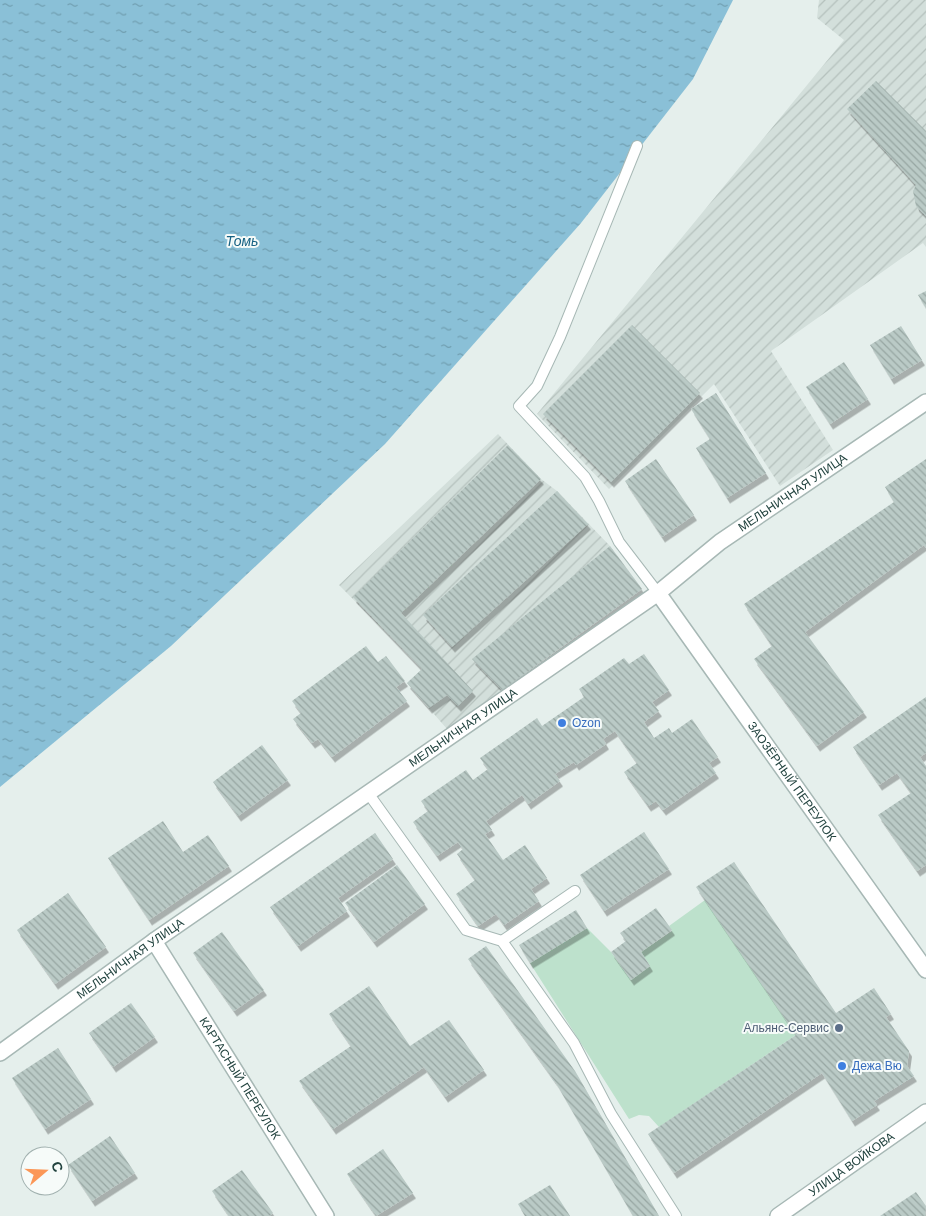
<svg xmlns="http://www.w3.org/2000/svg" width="926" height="1216" viewBox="0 0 926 1216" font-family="Helvetica,sans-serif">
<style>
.industrial{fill:url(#industrial-furrows)}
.grass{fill:#bde1cc}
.water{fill:url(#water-ripples)}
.building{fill:url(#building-back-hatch);filter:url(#shadow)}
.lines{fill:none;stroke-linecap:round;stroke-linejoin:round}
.lane-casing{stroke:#a7b8b5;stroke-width:12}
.street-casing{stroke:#a7b8b5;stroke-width:18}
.lane{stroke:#fff;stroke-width:10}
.street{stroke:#fff;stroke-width:15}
.shop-dot{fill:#3f7fe0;stroke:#f6fbf9;stroke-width:2}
.service-dot{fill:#5c6f8a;stroke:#f6fbf9;stroke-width:2}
.labels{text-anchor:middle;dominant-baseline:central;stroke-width:4;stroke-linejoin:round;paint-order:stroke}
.street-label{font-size:12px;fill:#22433f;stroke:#f6fbf9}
.shop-label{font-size:12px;fill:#366cbe;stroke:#f6fbf9;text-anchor:start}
.service-label{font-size:12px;fill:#4e5e75;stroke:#f6fbf9;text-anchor:end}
.water-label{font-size:14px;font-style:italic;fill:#176284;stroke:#f6fbf9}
</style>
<defs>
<pattern id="industrial-furrows" width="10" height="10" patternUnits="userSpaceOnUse" patternTransform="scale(1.25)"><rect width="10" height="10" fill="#d3dfdb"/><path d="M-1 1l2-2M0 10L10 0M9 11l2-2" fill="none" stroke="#b5c1bd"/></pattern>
<pattern id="water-ripples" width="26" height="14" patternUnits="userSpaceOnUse" patternTransform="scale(1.25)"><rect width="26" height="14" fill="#8ac0d7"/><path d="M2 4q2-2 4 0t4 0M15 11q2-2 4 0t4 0" fill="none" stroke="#709eb0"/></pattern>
<pattern id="building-back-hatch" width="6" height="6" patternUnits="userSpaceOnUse" patternTransform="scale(1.25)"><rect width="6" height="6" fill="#bacac6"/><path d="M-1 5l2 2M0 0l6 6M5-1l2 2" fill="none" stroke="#97a6a2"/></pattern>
<filter id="shadow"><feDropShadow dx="3" dy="5.5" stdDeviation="0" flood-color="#0004"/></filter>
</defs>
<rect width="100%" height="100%" fill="#e5efec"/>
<g class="industrial">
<polygon points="819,0 926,0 926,247 923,243 771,351 833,450 780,486 714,384 609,489 537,414 844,40 817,18"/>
<polygon points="498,434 541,479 557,491 610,546 642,589 447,729 407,683 422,669 339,585"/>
</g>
<polygon class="grass" points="705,900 796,1035 659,1127 649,1116 639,1115 629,1119 530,963 587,928 611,952 631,980 650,966 641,952 672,931 669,926"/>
<polygon class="water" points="0,0 733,0 693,79 581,223 385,444 171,646 0,787"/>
<g class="building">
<polygon points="876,81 926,131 926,216 916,206 913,191 916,185 847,109"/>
<polygon points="926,291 926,308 918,295"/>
<polygon points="632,325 700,393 611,482 543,414"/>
<polygon points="901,326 922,360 891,379 870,345"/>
<polygon points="844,362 868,399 830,424 806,387"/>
<polygon points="716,393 766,473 727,498 696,448 710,439 691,409"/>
<polygon points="508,445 541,479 401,613 473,691 458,706 447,695 429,708 407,683 422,669 353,597"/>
<polygon points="656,459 694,515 662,537 625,481"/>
<polygon points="926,459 926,548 924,545 805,632 864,712 817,746 754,659 772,646 744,604 894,502 885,487"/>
<polygon points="557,491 588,524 452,647 423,615"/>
<polygon points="610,546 642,589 502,690 472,659"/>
<polygon points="366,646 378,662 386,656 405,681 396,687 407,701 332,757 318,739 312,743 293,719 301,713 292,701"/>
<polygon points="644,654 669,690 652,702 659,711 644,722 654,738 669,728 672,733 692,719 718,757 709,763 716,773 663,810 656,801 648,806 624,772 637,763 615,731 603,739 606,744 576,765 574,762 555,774 560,781 528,804 522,795 486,821 492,830 485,834 503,860 525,845 547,878 531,889 539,901 504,925 496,914 478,926 456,894 475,880 457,854 463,849 458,842 437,856 413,822 428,811 421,801 466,770 473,780 488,769 480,758 537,718 542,726 584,697 579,689 624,658 629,664"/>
<polygon points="926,697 926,753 920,757 926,766 926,865 917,871 878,815 911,793 897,773 879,785 853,747"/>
<polygon points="262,745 288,780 238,816 213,782"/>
<polygon points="163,821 183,852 208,835 229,866 149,920 108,858"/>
<polygon points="644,832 669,869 604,911 580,875"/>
<polygon points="375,833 393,859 338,898 347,911 298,946 270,907"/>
<polygon points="734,862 836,1013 874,988 891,1014 886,1017 909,1051 907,1066 914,1076 874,1101 877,1105 852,1121 822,1073 674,1173 648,1134 796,1035 696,887"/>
<polygon points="397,865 425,904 374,942 345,903"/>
<polygon points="68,893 106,947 55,984 17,930"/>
<polygon points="656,908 672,930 641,952 650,966 631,980 611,952 626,941 620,933"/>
<polygon points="576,910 587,928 530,963 519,945"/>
<polygon points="222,932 264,990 234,1011 193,953"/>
<polygon points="486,946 575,1071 659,1216 633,1216 556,1083 468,959"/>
<polygon points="369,986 410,1046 449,1020 484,1070 445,1097 424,1067 333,1129 299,1081 351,1046 329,1014"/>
<polygon points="131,1003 155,1037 113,1067 89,1033"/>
<polygon points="58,1048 91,1099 45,1129 12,1078"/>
<polygon points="110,1136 135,1173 92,1201 68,1165"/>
<polygon points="383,1149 413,1193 376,1216 347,1174"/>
<polygon points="242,1170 273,1213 269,1216 229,1216 212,1191"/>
<polygon points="550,1185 570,1216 525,1216 518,1204"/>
<polygon points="916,1192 926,1206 925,1216 880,1216"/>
</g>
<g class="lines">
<defs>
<g id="lane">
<polyline points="637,146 560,337 537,386 519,406 585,477 599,501 619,542 658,593"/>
<polyline points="368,793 466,930 502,941 574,1043 611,1114 676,1216"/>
<polyline points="502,941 575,891"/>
</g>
<g id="street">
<path id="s1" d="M 658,593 L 926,970"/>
<path id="s2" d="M 154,941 L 326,1216"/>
<path id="s3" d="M 0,1053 L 154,941 L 658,593 L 720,542 L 926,402"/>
<path id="s4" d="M 778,1216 L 926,1112"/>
</g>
</defs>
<use href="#lane" class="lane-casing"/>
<use href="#street" class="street-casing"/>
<use href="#lane" class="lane"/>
<use href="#street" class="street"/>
</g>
<g class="shop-dot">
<circle cx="562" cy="723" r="5"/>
<circle cx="842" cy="1066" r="5"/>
</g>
<circle class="service-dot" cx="839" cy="1028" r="5"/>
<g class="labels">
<g class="street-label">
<text stroke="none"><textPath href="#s3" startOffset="971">МЕЛЬНИЧНАЯ УЛИЦА</textPath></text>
<text stroke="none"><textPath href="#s3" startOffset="566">МЕЛЬНИЧНАЯ УЛИЦА</textPath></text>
<text stroke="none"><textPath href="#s1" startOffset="231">ЗАОЗЁРНЫЙ ПЕРЕУЛОК</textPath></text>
<text stroke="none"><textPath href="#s3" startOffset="161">МЕЛЬНИЧНАЯ УЛИЦА</textPath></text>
<text stroke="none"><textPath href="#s2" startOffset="162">КАРТАСНЫЙ ПЕРЕУЛОК</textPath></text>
<text stroke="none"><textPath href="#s4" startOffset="90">УЛИЦА ВОЙКОВА</textPath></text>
</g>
<g class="shop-label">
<text x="572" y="723">Ozon</text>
<text x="852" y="1066">Дежа Вю</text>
</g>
<g class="service-label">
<text x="829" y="1028">Альянс-Сервис</text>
</g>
<g class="water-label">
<text x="242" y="241">Томь</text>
</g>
</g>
<g transform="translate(45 1171) rotate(71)"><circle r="24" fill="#f6fbf9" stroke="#a1b1af"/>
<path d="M0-4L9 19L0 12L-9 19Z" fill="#fb9757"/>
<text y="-8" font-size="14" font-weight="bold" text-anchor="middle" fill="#22433f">С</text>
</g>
</svg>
